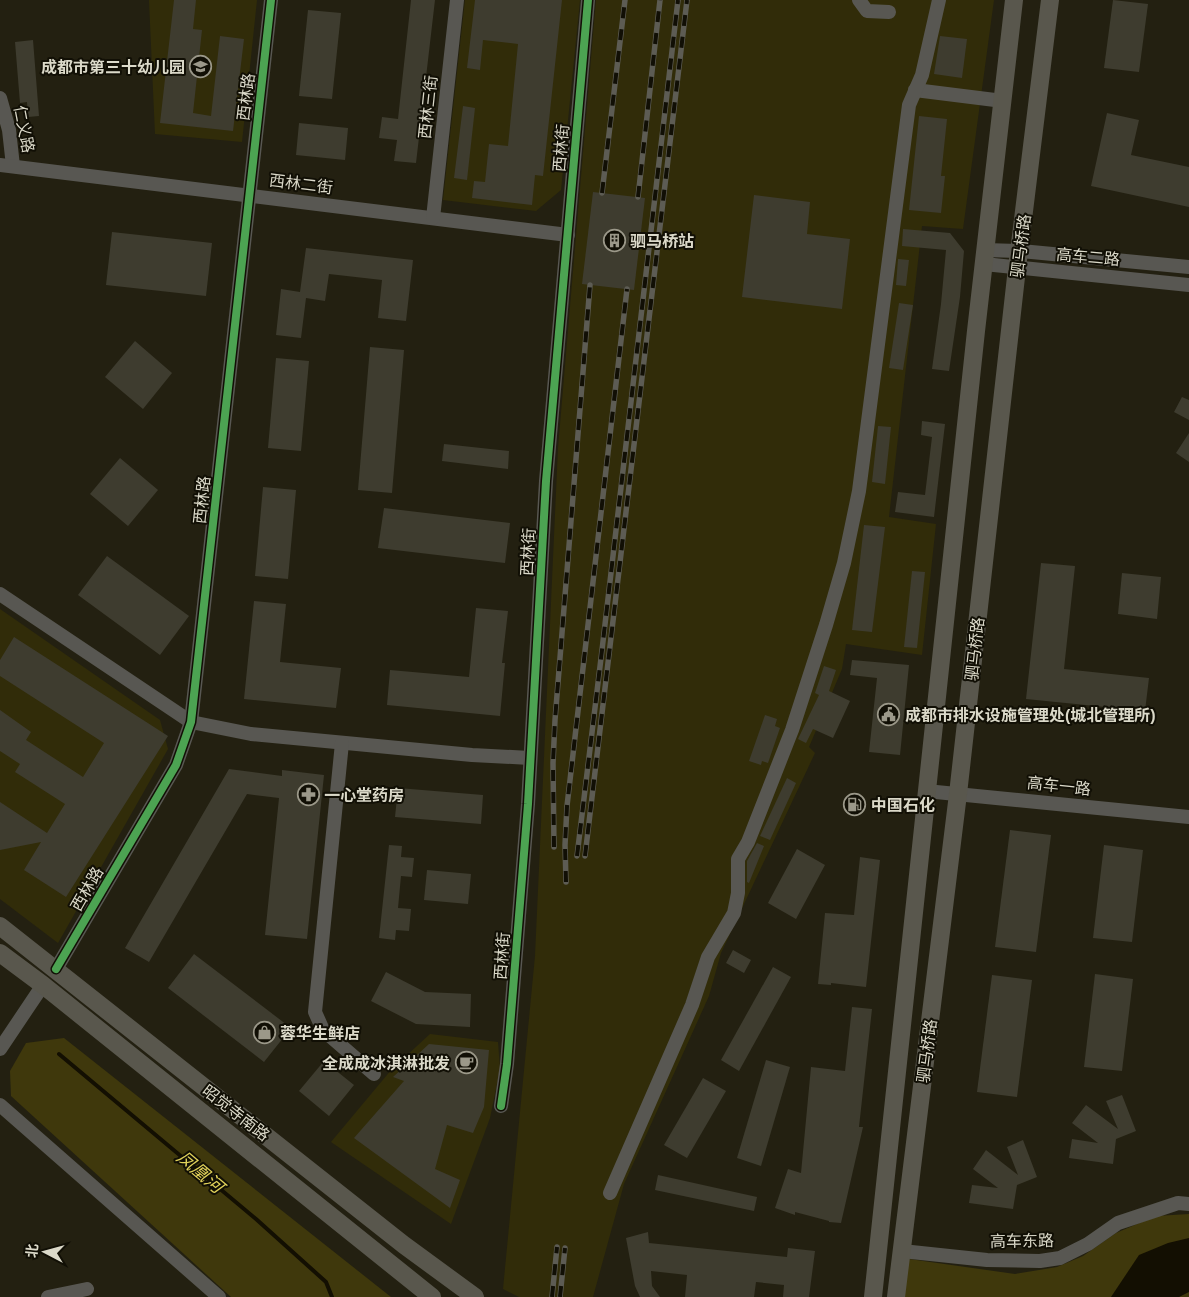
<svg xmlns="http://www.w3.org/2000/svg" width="1189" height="1297" viewBox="0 0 1189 1297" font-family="Arial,'Noto Sans SC',sans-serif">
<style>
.built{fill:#312c09}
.green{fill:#3f380c}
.water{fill:#130f02}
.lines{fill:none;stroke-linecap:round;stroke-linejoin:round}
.stream{stroke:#130f02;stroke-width:4}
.building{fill:#3e3c2f}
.minor{stroke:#585752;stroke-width:14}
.major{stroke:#59574d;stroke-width:18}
.rail-casing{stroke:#5d5c54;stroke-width:5.5}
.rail{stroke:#110f05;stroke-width:4;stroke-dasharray:11;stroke-linecap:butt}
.cycleway-casing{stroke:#110f05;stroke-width:11}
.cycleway{stroke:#4ca352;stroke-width:8}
.labels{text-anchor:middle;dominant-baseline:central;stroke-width:4;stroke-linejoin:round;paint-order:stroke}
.poi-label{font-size:16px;font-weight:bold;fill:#dbd9c9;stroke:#110f05;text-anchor:start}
.street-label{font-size:16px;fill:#dbd9c9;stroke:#110f05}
.water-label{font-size:18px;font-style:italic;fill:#e1d25a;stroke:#110f05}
</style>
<rect width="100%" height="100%" fill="#232011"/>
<g class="built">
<polygon points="149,0 257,0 242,142 155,134"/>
<polygon points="465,0 580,0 561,190 536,211 443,200"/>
<polygon points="596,0 994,0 963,229 922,226 889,517 936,524 922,655 846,644 842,669 809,747 815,753 721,953 709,996 624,1184 593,1297 519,1297 503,1289 535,956 558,448"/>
<polygon points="0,609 160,720 168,749 58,943 0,899"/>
<polygon points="430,1034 498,1042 500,1069 490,1118 451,1224 331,1142 392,1069"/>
</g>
<g class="green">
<polygon points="64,1038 391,1297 231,1297 11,1096 10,1071 26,1043"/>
<polygon points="1189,1214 1189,1297 904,1297 909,1259 1015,1274 1057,1267 1083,1256 1116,1233 1156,1216"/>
</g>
<polygon class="water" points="1189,1238 1189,1292 1179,1297 1111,1297 1139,1255 1168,1243"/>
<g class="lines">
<polyline class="stream" points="59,1054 256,1219 326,1282 332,1297"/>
</g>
<g class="building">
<polygon points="174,0 196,0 193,29 202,30 193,113 211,116 220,36 244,39 233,131 160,123"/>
<polygon points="411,0 435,0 416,163 394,161 397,140 379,138 382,117 398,119"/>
<polygon points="475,0 562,0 543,176 535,175 532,205 472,198 474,181 485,182 489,144 508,146 518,44 483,40 480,70 467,68"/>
<polygon points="1113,0 1148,4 1139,72 1104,68"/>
<polygon points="308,10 341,13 332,99 299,96"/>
<polygon points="940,36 967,39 962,78 934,74"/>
<polygon points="33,40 39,116 28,117 27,102 20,103 15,42"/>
<polygon points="463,106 475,108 467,180 454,178"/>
<polygon points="1107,113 1139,120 1131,155 1189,167 1189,207 1091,186"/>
<polygon points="919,116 947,119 941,176 945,176 941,213 909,210"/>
<polygon points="299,123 348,128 345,160 296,155"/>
<polygon points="593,192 645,198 634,290 582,284"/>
<polygon points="754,195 810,202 807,234 850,239 842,309 742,297"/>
<polygon points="903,229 950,233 964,251 960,297 949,371 932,369 941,304 946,250 902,246"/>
<polygon points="112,232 212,243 206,296 106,285"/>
<polygon points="306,248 413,260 406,321 378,318 382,280 329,274 325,301 306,298 301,338 276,335 281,289 300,292"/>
<polygon points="898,259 909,260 906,286 896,285"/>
<polygon points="899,303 913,305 903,370 889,368"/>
<polygon points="135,341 172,373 143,409 105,377"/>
<polygon points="370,347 404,350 392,493 358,490"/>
<polygon points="276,358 309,361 301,451 268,448"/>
<polygon points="1182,397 1189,400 1189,420 1174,412"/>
<polygon points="922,421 945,424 934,517 895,512 898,492 925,495 932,437 921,435"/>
<polygon points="878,426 891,427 885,484 872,482"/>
<polygon points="1189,433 1189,462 1176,453"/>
<polygon points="444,444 509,451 508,469 442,461"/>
<polygon points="120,458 158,490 128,526 90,494"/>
<polygon points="263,487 296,490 288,579 255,576"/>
<polygon points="384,508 510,523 505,563 378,548"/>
<polygon points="864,525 885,527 872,632 852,630"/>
<polygon points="107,556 189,616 160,655 78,595"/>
<polygon points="1041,563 1075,566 1064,669 1149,678 1145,711 1026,699"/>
<polygon points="912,571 925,572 917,648 904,647"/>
<polygon points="1122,573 1161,577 1157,619 1118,614"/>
<polygon points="254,601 286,604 280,662 341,668 336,708 244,699"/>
<polygon points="476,608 508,611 502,663 505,663 500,716 387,705 390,670 469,677"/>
<polygon points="14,637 168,736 66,897 24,870 41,842 0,850 0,802 47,833 65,804 15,772 20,764 0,751 0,710 31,732 26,740 83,777 104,743 0,676 0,660"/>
<polygon points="852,660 909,665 900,755 869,752 877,678 850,675"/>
<polygon points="824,666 836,670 829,691 850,701 833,738 813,729 806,743 798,739 819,695 815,693"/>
<polygon points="765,715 777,719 775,726 780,728 768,763 762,761 761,765 749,761"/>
<polygon points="229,769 282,776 282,770 324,775 307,939 265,935 279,798 247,794 149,962 125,948"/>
<polygon points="787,778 796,783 770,840 760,836"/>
<polygon points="398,788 483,795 481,824 395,817"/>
<polygon points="1010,830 1051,835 1036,952 995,947"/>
<polygon points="757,843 764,846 749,883 747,882 747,861"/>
<polygon points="389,845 402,846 401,857 414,858 412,877 401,876 398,908 411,909 409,931 396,930 395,940 379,938"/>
<polygon points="1104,845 1143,850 1132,942 1093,938"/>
<polygon points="797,849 825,865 796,919 768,903"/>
<polygon points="860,857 880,860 866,987 831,983 831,985 818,984 825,913 854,915"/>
<polygon points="427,870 471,874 468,904 424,900"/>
<polygon points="733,950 751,960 744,973 726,963"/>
<polygon points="194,954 291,1028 264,1062 168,988"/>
<polygon points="773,967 791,977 739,1071 721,1060"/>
<polygon points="386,972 425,992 471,994 470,1027 416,1024 371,1001"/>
<polygon points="1095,974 1133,979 1122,1071 1084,1067"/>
<polygon points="992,975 1032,980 1017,1097 977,1092"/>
<polygon points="852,1007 872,1009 859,1127 863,1127 841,1223 829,1222 829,1221 795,1212 795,1215 775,1208 788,1169 801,1173 811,1067 845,1071"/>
<polygon points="429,1044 489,1050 484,1107 473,1133 447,1125 435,1169 460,1180 450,1208 354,1138 404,1081 393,1077"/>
<polygon points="766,1060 790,1067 761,1166 737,1158"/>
<polygon points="324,1061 354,1085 329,1116 299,1091"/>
<polygon points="703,1078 726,1091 687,1158 664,1145"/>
<polygon points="1122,1095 1136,1131 1116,1139 1113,1164 1069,1158 1072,1139 1098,1143 1072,1123 1086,1105 1118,1129 1106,1101"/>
<polygon points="1023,1140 1037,1177 1017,1185 1013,1209 969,1203 972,1185 998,1188 973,1169 986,1150 1018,1175 1007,1147"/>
<polygon points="658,1175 757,1197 754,1211 655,1190"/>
<polygon points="648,1232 649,1243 787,1257 788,1248 815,1251 809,1297 783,1297 784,1285 756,1282 754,1297 685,1297 687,1275 651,1271 652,1286 660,1297 640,1297 635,1286 626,1238"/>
</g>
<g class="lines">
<g class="minor">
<polyline points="859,0 867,11 889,12"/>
<polyline points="915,90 1003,101"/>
<polyline points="0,98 9,130 13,166"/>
<polyline points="0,165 568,235"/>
<polyline points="433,218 457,0"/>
<polyline points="985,250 1021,251 1189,267"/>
<polyline points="984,264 1189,285"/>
<polyline points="0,594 191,722 251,734 472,755 530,758"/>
<polyline points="342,743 315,1012 323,1030 374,1074"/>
<polyline points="926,791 1189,817"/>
<polyline points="56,969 176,765 191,722 271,0"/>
<polyline points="0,1049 43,985"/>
<polyline points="0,1105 219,1297"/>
<polyline points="501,1106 507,1064 528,804 546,481 588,0"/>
<polyline points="610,1193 692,1005 708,957 734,913 738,893 738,859 748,842 792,730 826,625 844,563 859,491 909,105 922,75 939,0"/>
<polyline points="902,1251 987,1260 1040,1261 1060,1258 1088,1244 1118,1223 1178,1203 1189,1204"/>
<polyline points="48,1297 87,1289"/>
</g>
<g class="major">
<polyline points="0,926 404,1245 475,1297"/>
<polyline points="0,953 43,985 432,1297"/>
<polyline points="873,1297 976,331 1014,0"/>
<polyline points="896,1297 958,794 1017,268 1050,0"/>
</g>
<defs>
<g id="rail">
<polyline points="602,193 625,0"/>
<polyline points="638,197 660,0"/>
<polyline points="554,847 553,763 555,720 590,285"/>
<polyline points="577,856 602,650 678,0"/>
<polyline points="585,856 687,0"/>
<polyline points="566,882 565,845 567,806 627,289"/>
<polyline points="552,1297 557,1247"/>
<polyline points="560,1297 565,1248"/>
</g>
</defs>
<use href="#rail" class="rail-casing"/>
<use href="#rail" class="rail"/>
<defs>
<g id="cycleway">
<polyline points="56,969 176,765 191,722 271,0"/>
<polyline points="501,1106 507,1064 528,804 546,481 588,0"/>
</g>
</defs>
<use href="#cycleway" class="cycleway-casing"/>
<use href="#cycleway" class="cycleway"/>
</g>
<defs>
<symbol id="school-ring" viewBox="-11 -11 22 22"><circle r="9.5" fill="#110f05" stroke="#9b9889" stroke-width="1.5"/><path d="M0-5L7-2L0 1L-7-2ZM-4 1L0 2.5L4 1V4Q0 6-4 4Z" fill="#9b9889"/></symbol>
<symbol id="building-ring" viewBox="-11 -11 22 22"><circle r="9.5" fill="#110f05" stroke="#9b9889" stroke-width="1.5"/><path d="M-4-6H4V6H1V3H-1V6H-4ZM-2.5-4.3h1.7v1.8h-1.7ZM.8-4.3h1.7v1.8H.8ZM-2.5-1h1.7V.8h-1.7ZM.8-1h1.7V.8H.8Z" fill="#9b9889"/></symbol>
<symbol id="civic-ring" viewBox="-11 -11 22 22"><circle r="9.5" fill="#110f05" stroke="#9b9889" stroke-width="1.5"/><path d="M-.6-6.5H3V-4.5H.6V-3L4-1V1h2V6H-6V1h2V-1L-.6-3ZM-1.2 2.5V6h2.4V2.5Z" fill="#9b9889"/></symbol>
<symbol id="pharmacy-ring" viewBox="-11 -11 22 22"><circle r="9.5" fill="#110f05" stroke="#9b9889" stroke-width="1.5"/><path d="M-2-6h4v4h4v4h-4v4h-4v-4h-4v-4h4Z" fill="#9b9889"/></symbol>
<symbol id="fuel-ring" viewBox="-11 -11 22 22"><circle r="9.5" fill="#110f05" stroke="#9b9889" stroke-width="1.5"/><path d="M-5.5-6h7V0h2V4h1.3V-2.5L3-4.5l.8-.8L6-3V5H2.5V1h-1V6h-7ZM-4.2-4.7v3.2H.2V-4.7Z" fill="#9b9889"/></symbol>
<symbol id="shop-ring" viewBox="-11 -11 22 22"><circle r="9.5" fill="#110f05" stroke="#9b9889" stroke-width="1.5"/><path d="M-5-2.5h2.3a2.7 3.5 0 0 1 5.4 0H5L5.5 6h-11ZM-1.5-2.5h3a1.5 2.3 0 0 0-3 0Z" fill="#9b9889"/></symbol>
<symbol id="cafe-ring" viewBox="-11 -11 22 22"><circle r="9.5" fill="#110f05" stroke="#9b9889" stroke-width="1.5"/><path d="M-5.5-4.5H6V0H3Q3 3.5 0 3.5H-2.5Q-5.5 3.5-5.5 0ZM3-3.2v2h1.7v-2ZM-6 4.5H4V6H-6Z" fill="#9b9889"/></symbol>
</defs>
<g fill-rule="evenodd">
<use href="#school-ring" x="188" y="54" width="25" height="25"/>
<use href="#building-ring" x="602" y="228" width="25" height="25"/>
<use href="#civic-ring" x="876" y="702" width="25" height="25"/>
<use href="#pharmacy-ring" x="296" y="782" width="25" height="25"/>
<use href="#fuel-ring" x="842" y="792" width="25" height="25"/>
<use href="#shop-ring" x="252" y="1020" width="25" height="25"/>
<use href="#cafe-ring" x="454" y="1050" width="25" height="25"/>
</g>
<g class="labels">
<g class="poi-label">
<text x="185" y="67" text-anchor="end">成都市第三十幼儿园</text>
<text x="630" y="241">驷马桥站</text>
<text x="905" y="715">成都市排水设施管理处(城北管理所)</text>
<text x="324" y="795">一心堂药房</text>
<text x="871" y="805">中国石化</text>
<text x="280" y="1033">蓉华生鲜店</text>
<text x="450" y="1063" text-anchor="end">全成成冰淇淋批发</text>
</g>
<g class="street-label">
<text transform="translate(246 97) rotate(-83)">西林路</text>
<text transform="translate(428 107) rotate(-84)">西林三街</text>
<text transform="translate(24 129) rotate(79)">仁义路</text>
<text transform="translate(561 148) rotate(-85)">西林街</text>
<text transform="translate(301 184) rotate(7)">西林二街</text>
<text transform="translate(1021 246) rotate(-83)">驷马桥路</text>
<text transform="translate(1088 257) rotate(5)">高车二路</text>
<text transform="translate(202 500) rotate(-84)">西林路</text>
<text transform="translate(528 552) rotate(-87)">西林街</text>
<text transform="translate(975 649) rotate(-84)">驷马桥路</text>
<text transform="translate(1059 786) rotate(6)">高车一路</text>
<text transform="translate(87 889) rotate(-60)">西林路</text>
<text transform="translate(502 956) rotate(-86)">西林街</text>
<text transform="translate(927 1051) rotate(-83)">驷马桥路</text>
<text transform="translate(236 1113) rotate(38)">昭觉寺南路</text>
<text transform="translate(1022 1241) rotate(-1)">高车东路</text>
</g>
<g class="water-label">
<text transform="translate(200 1172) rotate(40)">凤凰河</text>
</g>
</g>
<g transform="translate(45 1252) rotate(276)" stroke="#110f05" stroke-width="4" paint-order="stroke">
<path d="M0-4L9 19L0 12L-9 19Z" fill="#dbd9c9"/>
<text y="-8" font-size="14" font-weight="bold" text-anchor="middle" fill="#dbd9c9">北</text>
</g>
</svg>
